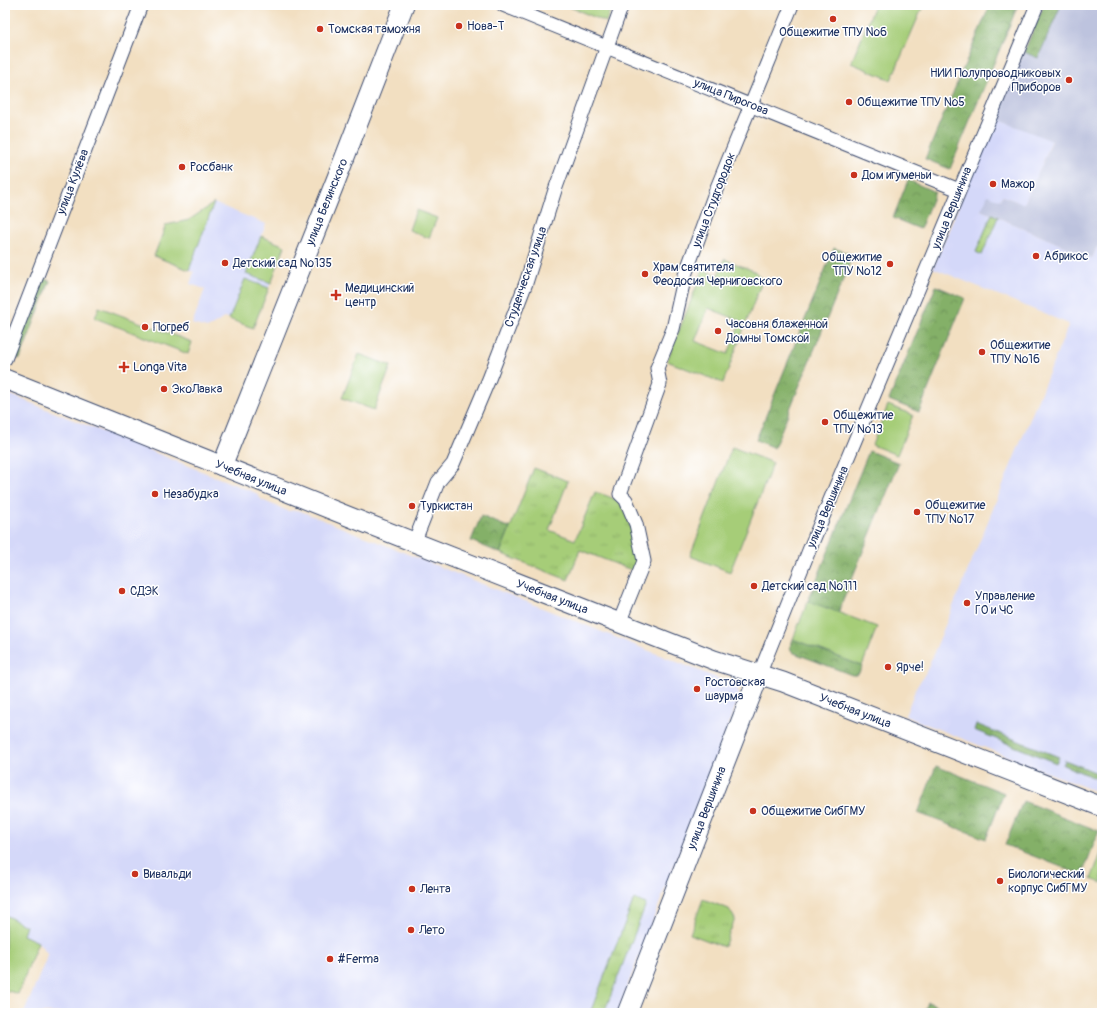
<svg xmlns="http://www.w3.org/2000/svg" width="1107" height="1018" viewBox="0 0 1107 1018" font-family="Pangolin,sans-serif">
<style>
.built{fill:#d4d8f9}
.industrial{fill:#bdc3de}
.grass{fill:url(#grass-tufts);stroke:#607e6b}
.forest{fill:url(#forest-crowns);stroke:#507063}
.green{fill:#a6cd78;stroke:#607e6b;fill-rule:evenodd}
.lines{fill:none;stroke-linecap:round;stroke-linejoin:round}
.street-casing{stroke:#3b496d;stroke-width:15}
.secondary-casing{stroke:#3b496d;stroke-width:21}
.street{stroke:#fff;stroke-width:13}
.secondary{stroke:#fff;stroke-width:19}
.poi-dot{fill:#c8321e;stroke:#fff;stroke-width:1.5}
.labels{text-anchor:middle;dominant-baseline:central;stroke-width:3;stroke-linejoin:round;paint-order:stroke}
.poi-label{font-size:12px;fill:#1b2f5e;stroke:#fff;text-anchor:start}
.street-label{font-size:12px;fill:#1b2f5e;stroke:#fff}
</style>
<defs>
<pattern id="grass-tufts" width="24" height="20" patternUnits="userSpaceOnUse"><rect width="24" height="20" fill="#a6cd78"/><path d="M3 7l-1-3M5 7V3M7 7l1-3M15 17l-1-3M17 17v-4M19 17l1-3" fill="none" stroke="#8eb06a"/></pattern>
<pattern id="forest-crowns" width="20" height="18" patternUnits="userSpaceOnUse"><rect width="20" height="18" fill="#84b068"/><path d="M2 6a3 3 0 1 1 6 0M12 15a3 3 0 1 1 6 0" fill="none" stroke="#6b9059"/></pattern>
</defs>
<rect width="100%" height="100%" fill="#fff"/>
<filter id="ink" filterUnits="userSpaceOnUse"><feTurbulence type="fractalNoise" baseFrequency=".025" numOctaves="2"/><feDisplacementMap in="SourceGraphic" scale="8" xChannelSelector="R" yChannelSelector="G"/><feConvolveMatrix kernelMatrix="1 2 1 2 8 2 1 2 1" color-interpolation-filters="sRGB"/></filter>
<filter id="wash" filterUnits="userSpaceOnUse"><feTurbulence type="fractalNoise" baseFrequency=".012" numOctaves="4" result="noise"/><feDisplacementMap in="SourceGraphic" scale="16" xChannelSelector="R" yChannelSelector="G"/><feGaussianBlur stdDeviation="0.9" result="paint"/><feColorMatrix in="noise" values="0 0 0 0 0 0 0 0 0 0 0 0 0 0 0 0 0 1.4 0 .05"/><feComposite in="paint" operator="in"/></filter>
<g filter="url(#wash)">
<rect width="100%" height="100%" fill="#f2dfc1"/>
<g class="built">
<polygon points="995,118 1052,140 1041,167 1024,204 1002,196 1000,200 981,210 1092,258 1097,247 1102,248 1102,794 905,716 916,688 926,672 1069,324 933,268"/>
<polygon points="214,203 266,224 261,237 285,246 253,328 225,317 215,324 207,328 192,324 205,289 190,284 194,272 154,256 166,225 189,220"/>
<polygon points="11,395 256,493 262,500 288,511 298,510 732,684 737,687 739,695 738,700 617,1013 24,1013 48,954 37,941 23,935 26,926 5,915 5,397"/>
</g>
<polygon class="industrial" points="1044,5 1102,5 1102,248 1097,247 1092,258 981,210 988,195 1000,200 1002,196 1024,204 1041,167 1052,141 995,118"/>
<g class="grass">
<polygon points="992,214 998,217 982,255 976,252"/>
<path d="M 534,468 L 568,481 L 549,530 L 575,540 L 595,492 C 601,494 616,498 620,503 C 627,510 636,545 637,556 C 638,561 636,567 634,571 L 580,550 L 568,580 L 500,553 Z"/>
<polygon points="634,899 646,904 604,1013 590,1013"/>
<polygon points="703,899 729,909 735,919 724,947 690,934"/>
</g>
<g class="forest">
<polygon points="990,5 1018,5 950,169 925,159"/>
<polygon points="1044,5 1061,5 1038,58 1024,52"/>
<polygon points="908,180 935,192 920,229 893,218"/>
<polygon points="834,248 853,255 774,448 756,440"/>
<polygon points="42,278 50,281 20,359 12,356"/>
<polygon points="936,286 965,298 919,412 889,400"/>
<polygon points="869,451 899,463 838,613 808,601"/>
<polygon points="481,516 510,528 500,553 471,541"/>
<path d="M 793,639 L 862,666 L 859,673 L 856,675 L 852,675 L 794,653 C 788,649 791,645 793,639 Z"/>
<polygon points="976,724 1059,757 1056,763 974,730"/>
<polygon points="1065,760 1102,775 1102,781 1063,765"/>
<polygon points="936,766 1004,793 986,839 918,813"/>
<polygon points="1023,801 1099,831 1082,875 1005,845"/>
<polygon points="928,1002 955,1013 924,1013"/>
</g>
<g class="green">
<polygon points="565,5 612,5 606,22"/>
<polygon points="875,5 923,6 891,80 851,63"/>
<polygon points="214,203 189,270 154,256 166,225 189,220"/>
<polygon points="416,210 437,218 429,238 409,230"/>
<polygon points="261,236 285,246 271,283 246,274"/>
<path d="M 724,259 L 754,271 C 759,275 761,278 761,284 L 723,383 L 667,361 L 703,270 L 718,275 ZM 708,308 L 741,321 L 728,354 L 695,341 Z"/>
<polygon points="245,279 269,288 253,328 229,319"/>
<polygon points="99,307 192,342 188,354 95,318"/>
<polygon points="359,354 391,366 374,410 342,398"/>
<polygon points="888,405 913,415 897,455 872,445"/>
<polygon points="732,447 773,463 730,572 690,556"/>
<polygon points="808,601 877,627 862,666 793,639"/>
<polygon points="1102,851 1102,883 1091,879"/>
<polygon points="5,915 26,926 23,935 38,942 18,994 5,990"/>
</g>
</g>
<g filter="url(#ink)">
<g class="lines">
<defs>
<g id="street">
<polyline points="503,5 959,190"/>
<polyline points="5,359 141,5"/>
<polyline points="414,543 438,482 453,464 489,379 526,283 555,190 622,5"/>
<polyline points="619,623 644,561 636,524 626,500 620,494 660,384 657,368 673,329 685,275 704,223 716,190 792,5"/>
<polyline points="759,675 810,548 1037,5"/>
</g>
<g id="secondary">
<polyline points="5,379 350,517 714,660 783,682 1102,807"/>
<polyline points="222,466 336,180 404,5"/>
<polyline points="627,1013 759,675"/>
</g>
</defs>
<use href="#street" class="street-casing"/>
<use href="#secondary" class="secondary-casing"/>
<use href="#street" class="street"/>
<use href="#secondary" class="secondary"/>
</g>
</g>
<g class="poi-dot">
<circle cx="833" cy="19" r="4"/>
<circle cx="459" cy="26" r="4"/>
<circle cx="320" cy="29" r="4"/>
<circle cx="1069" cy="80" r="4"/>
<circle cx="849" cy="102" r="4"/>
<circle cx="182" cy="167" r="4"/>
<circle cx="854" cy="175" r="4"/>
<circle cx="993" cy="184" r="4"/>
<circle cx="1036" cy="256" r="4"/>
<circle cx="225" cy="263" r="4"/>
<circle cx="890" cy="264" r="4"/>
<circle cx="645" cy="274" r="4"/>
<path d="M334 289h4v4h4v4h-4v4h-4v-4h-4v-4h4z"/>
<circle cx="145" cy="327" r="4"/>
<circle cx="718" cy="331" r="4"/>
<circle cx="982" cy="352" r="4"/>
<path d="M122 361h4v4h4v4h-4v4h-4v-4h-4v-4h4z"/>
<circle cx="164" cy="389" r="4"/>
<circle cx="825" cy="422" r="4"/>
<circle cx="155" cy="494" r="4"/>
<circle cx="412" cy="506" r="4"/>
<circle cx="917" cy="512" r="4"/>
<circle cx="754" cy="586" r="4"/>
<circle cx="122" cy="591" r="4"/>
<circle cx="967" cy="603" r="4"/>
<circle cx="888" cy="667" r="4"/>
<circle cx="697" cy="689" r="4"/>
<circle cx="753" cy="811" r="4"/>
<circle cx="135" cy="874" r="4"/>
<circle cx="1000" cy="881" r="4"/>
<circle cx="412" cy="889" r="4"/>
<circle cx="411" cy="930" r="4"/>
<circle cx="330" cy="959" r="4"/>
</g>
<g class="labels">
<g class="poi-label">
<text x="467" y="26">Нова-Т</text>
<text x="328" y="29">Томская таможня</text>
<text x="833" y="32" text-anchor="middle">Общежитие ТПУ №6</text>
<text x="1061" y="73" text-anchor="end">НИИ Полупроводниковых<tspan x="1061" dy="14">Приборов</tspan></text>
<text x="857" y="102">Общежитие ТПУ №5</text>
<text x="190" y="167">Росбанк</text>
<text x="862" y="175">Дом игуменьи</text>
<text x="1001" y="184">Мажор</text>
<text x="1044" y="256">Абрикос</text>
<text x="882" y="257" text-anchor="end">Общежитие<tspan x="882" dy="14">ТПУ №12</tspan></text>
<text x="233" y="263">Детский сад №135</text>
<text x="653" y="267">Храм святителя<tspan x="653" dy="14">Феодосия Черниговского</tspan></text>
<text x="345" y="288">Медицинский<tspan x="345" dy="14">центр</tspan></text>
<text x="726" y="324">Часовня блаженной<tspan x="726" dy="14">Домны Томской</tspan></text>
<text x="153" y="327">Погреб</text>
<text x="990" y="345">Общежитие<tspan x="990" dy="14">ТПУ №16</tspan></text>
<text x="133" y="367">Longa Vita</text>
<text x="172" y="389">ЭкоЛавка</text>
<text x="833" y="415">Общежитие<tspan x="833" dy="14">ТПУ №13</tspan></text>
<text x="163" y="494">Незабудка</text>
<text x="925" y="505">Общежитие<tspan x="925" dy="14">ТПУ №17</tspan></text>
<text x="420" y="506">Туркистан</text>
<text x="762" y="586">Детский сад №111</text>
<text x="130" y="591">СДЭК</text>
<text x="975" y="596">Управление<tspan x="975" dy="14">ГО и ЧС</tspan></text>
<text x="896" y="667">Ярче!</text>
<text x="705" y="682">Ростовская<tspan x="705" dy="14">шаурма</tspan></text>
<text x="761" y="811">Общежитие СибГМУ</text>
<text x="143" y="874">Вивальди</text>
<text x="1008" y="874">Биологический<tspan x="1008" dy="14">корпус СибГМУ</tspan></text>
<text x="420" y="889">Лента</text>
<text x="419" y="930">Лето</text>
<text x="338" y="959">#Ferma</text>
</g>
<g class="street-label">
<text transform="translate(731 97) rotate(22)">улица Пирогова</text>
<text transform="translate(73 182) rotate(-69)">улица Кулёва</text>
<text transform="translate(714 200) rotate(-69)">улица Студгородок</text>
<text transform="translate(327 202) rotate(-68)">улица Белинского</text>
<text transform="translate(952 208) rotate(-68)">улица Вершинина</text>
<text transform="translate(526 277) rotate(-71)">Студенческая улица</text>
<text transform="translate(251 478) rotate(22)">Учебная улица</text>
<text transform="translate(828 507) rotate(-67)">улица Вершинина</text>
<text transform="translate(552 597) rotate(21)">Учебная улица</text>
<text transform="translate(855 711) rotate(21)">Учебная улица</text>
<text transform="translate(707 808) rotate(-69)">улица Вершинина</text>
</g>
</g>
<rect width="1107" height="1018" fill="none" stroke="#fff" stroke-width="20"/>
</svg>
